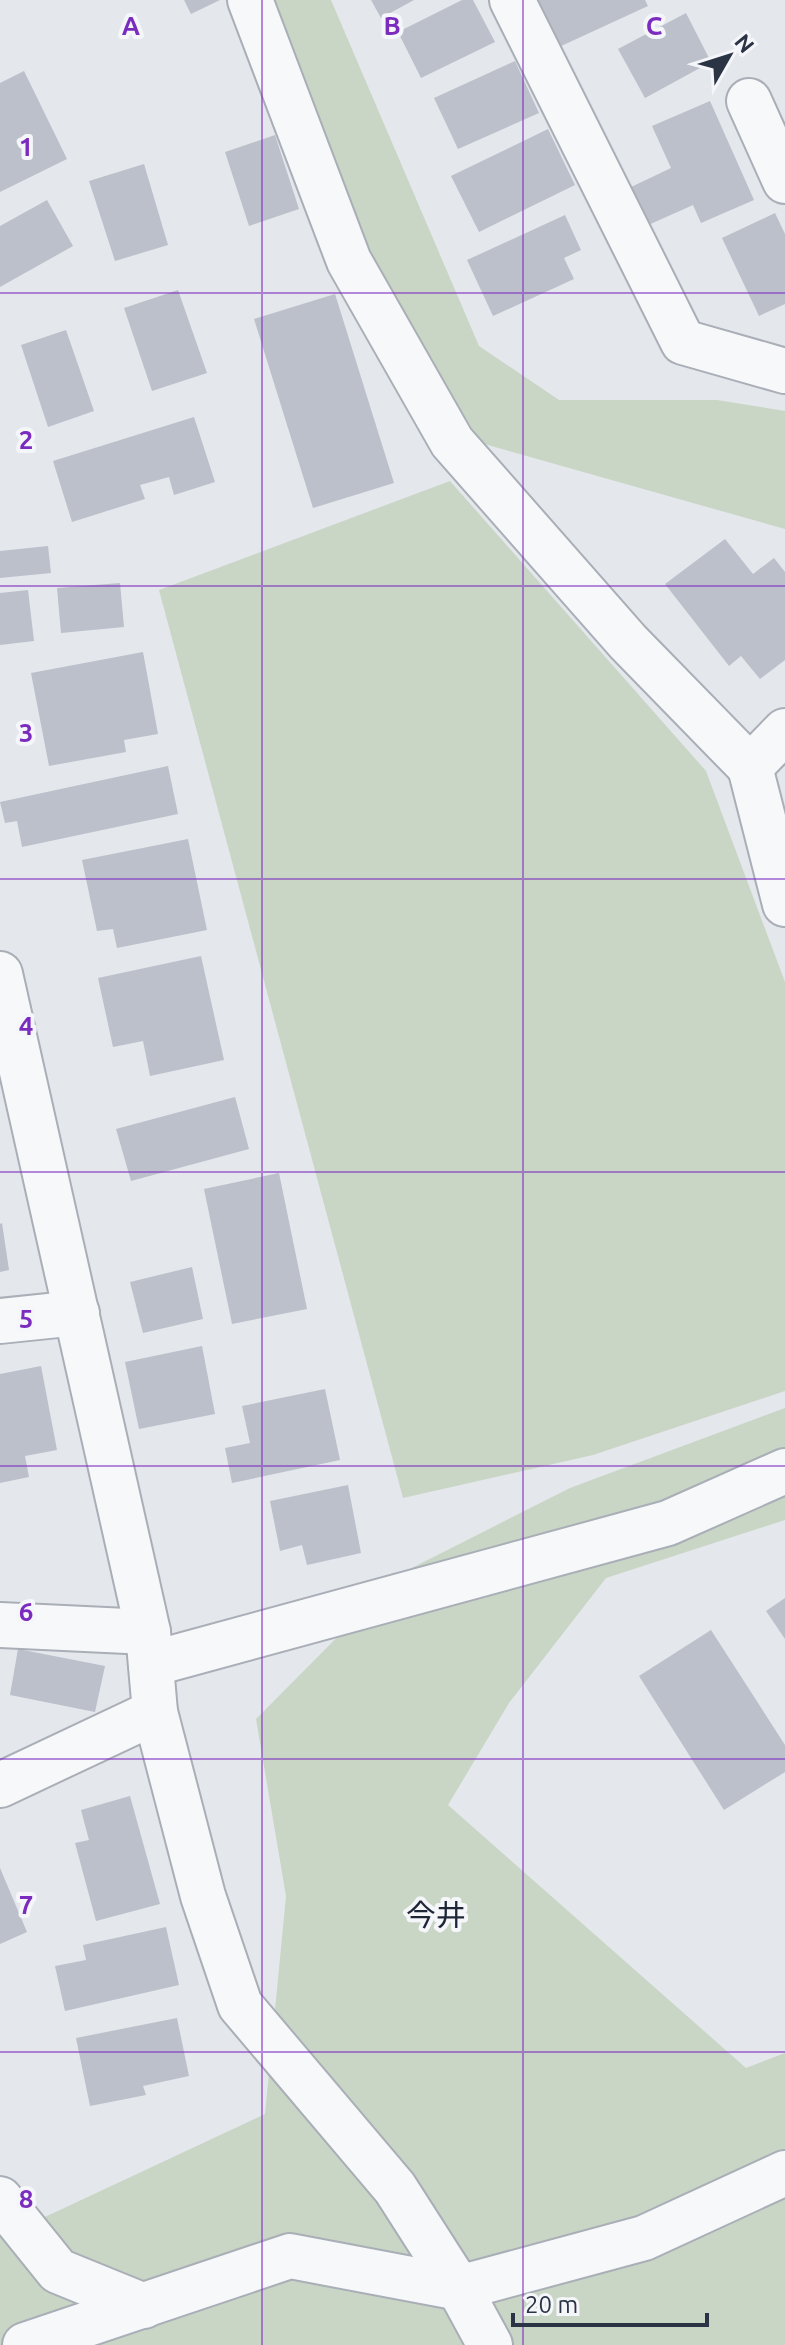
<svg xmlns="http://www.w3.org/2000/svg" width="785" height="2345" viewBox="0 0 785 2345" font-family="Ubuntu,'Noto Sans JP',sans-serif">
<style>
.green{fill:#c9d6c5}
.building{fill:#bbc0ca}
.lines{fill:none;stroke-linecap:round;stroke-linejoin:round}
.minor-casing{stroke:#a9aeb7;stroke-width:48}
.minor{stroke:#f7f8fa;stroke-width:44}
.grid{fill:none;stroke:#7b2cbf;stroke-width:2;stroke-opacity:0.55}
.labels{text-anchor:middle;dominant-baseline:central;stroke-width:8;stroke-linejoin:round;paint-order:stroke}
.quarter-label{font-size:30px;fill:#1d2536;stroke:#f4f6f9}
.grid-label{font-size:26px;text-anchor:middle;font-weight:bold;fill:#7b2cbf;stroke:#f4f6f9;stroke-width:8;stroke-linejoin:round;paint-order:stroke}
</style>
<rect width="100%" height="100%" fill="#e4e7ec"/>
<g class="green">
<polygon points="266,0 331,0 479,346 559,400 717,400 785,411 785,529 477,442 371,299"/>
<polygon points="450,481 706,771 785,982 785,1391 593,1455 403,1498 159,590"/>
<polygon points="785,1408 785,1520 606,1578 509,1703 448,1805 746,2068 785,2053 785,2345 0,2345 0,2238 265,2114 286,1896 256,1719 400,1574 570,1488"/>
</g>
<g class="building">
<polygon points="184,0 220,0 191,14"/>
<polygon points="371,0 414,0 381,18"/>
<polygon points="462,0 473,0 495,42 421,78 398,32"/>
<polygon points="538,0 645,0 648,6 559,47"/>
<polygon points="686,13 711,62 645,98 618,49"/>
<polygon points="515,61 539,113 458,149 434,98"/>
<polygon points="24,71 67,159 0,192 0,83"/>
<polygon points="710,101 754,200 701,223 693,205 646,226 629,188 671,168 652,126"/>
<polygon points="548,129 575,185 479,232 451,176"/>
<polygon points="275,135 299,209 249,226 225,152"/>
<polygon points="144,164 168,245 115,261 89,181"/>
<polygon points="47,200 73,246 0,287 0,226"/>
<polygon points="775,213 785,234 785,304 759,316 722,238"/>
<polygon points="565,215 581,250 564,258 574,279 493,316 467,260"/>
<polygon points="178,290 207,373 152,391 124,308"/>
<polygon points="335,294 394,483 313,508 254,319"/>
<polygon points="66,330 94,411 48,427 21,345"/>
<polygon points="194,417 215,482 174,495 169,477 140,485 145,499 72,522 53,461"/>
<polygon points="725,539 753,574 774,558 785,572 785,660 760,679 741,656 729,666 665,584"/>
<polygon points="48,546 51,573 0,578 0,551"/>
<polygon points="120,583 124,627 61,633 57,588"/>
<polygon points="28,590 34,641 0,645 0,593"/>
<polygon points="143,652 158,734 124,740 126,752 49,766 31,673"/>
<polygon points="168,766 178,814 22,847 17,821 5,823 0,802"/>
<polygon points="188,839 207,930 117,948 113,929 97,931 82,860"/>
<polygon points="201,956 224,1060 150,1076 143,1041 113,1047 98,978"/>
<polygon points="235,1097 249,1149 131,1181 116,1129"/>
<polygon points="279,1173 307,1309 232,1324 204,1189"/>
<polygon points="2,1223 9,1270 0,1272 0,1224"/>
<polygon points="192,1267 203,1319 143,1333 130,1282"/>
<polygon points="202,1346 215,1414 139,1429 125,1362"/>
<polygon points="41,1366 57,1450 25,1456 29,1477 0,1483 0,1374"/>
<polygon points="325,1389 340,1460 232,1483 225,1448 250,1443 242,1406"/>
<polygon points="348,1485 361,1553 307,1565 302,1545 280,1551 270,1501"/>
<polygon points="785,1598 785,1639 766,1611"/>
<polygon points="711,1630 785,1745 785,1772 724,1810 639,1676"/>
<polygon points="18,1649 105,1666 95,1712 10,1695"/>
<polygon points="130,1796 160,1904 96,1921 75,1843 89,1840 81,1810"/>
<polygon points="0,1868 27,1932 0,1944"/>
<polygon points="166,1927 179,1985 65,2011 55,1966 86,1960 83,1945"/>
<polygon points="177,2018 189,2076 143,2086 146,2095 90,2106 76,2038"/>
</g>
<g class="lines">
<defs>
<g id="minor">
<polyline points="250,0 349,261 452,442 628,642 750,767 785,731"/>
<polyline points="512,0 683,342 785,371"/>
<polyline points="749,101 785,181"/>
<polyline points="750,767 785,904"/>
<polyline points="0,974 148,1632 155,1712 203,1896 240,2005 395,2188 459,2288 490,2345"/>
<polyline points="0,1321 77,1313"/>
<polyline points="0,1625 148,1632"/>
<polyline points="151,1664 668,1523 785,1471"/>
<polyline points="0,1785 155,1712"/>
<polyline points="0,2199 58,2271 144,2306"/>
<polyline points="25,2345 290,2256 459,2288 644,2238 785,2173"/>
</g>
</defs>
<use href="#minor" class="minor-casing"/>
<use href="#minor" class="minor"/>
</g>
<path class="grid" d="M 262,0 L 262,2345M 523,0 L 523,2345M 0,293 L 785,293M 0,586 L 785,586M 0,879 L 785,879M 0,1172 L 785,1172M 0,1466 L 785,1466M 0,1759 L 785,1759M 0,2052 L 785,2052"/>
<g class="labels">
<g class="quarter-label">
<text x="436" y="1915">今井</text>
</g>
</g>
<g class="grid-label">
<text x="131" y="35">A</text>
<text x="392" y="35">B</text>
<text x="654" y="35">C</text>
<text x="26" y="156">1</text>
<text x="26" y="449">2</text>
<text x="26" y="742">3</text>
<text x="26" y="1035">4</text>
<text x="26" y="1328">5</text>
<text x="26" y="1621">6</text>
<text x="26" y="1914">7</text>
<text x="26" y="2208">8</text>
</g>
<g transform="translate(729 56) rotate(51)" stroke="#f4f6f9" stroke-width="6" paint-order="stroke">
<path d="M0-6L14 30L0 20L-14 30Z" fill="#2b3445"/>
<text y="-12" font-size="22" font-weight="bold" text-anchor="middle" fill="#2b3445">N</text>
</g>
<path d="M513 2313v12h194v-12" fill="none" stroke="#2b3445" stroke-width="4"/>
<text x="525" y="2313" font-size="24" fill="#2b3445" stroke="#f4f6f9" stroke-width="6" paint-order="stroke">20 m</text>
</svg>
